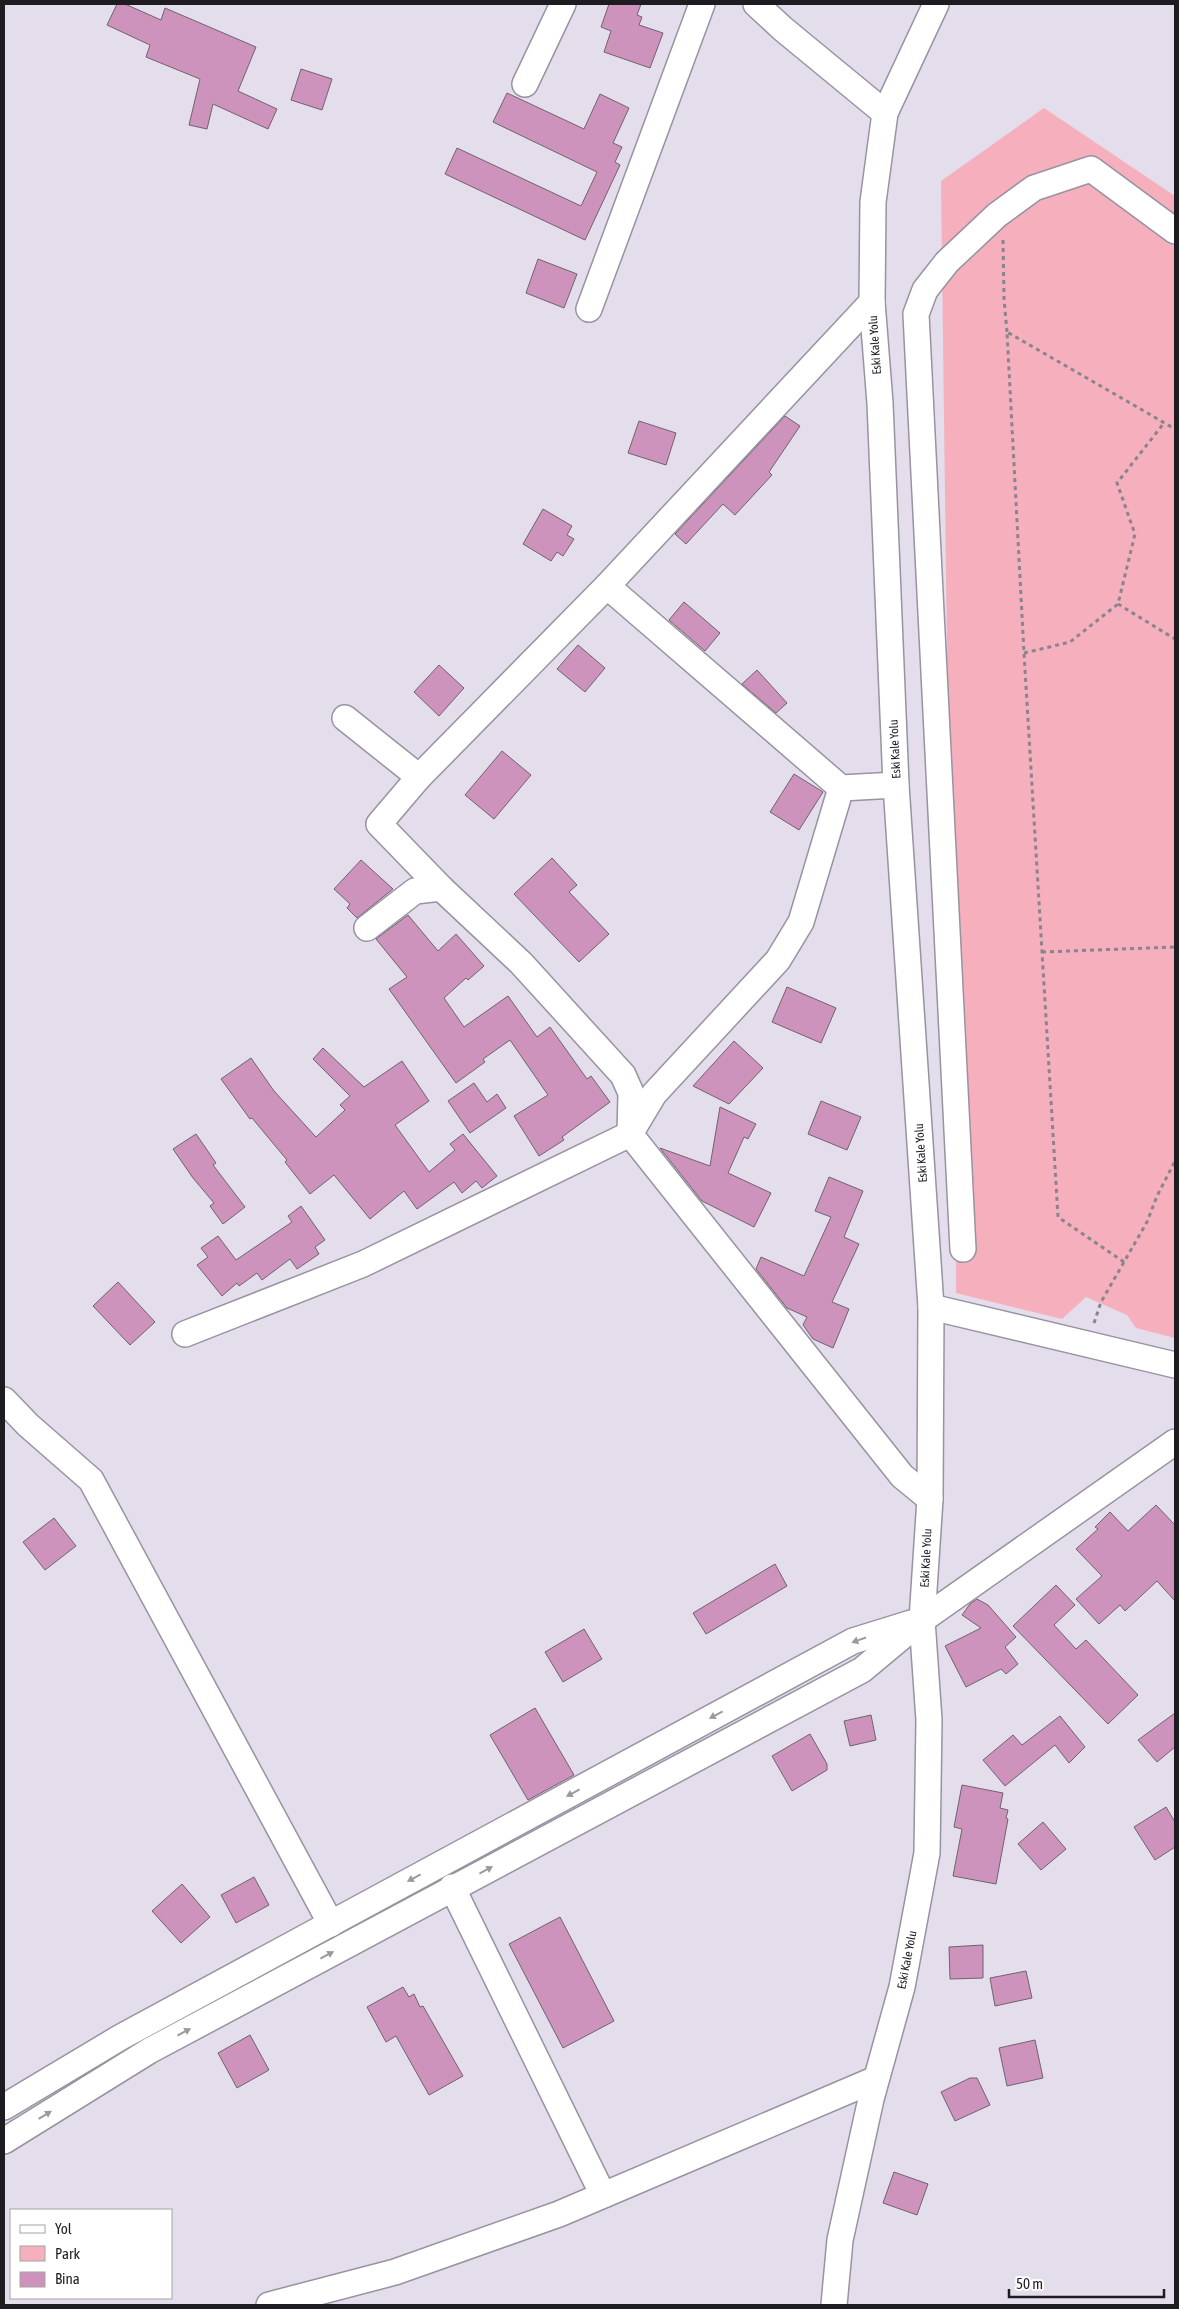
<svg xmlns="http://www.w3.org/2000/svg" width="1179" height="2309" viewBox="0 0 1179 2309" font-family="'Asap Condensed',sans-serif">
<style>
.green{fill:#f6afbd}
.building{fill:#ce93bd;stroke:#6f636b}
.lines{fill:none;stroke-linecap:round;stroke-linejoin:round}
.minor-casing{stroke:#9992a0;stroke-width:28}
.path{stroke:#8a848f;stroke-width:3;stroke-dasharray:4 4;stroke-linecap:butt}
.minor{stroke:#fff;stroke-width:25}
.oneway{fill:#9a999b}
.labels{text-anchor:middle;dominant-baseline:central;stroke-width:4;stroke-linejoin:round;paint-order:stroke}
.street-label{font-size:12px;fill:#1f1c21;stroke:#fff}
</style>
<rect width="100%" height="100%" fill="#e4ddec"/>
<polygon class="green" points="1044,108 1175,196 1175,1338 1136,1328 1127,1315 1086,1297 1062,1319 956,1293 957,879 949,811 941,181"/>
<g class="building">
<polygon points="117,4 125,4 161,20 165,8 256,47 238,91 277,109 268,129 213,104 207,129 189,125 200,79 146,57 150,45 107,25"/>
<polygon points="609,4 641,4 637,15 642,17 639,25 663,33 650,68 604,52 611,31 601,27"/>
<polygon points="301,69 332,79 322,110 291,100"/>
<polygon points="507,93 584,129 600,94 629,108 613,143 622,147 615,162 620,165 585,240 445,174 457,148 581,206 597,172 493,122"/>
<polygon points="538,259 577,274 564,308 526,293"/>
<polygon points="785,416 800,426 769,472 772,475 735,515 723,504 686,544 675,534"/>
<polygon points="639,421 676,433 666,465 628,453"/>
<polygon points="543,509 572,526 567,535 574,539 563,556 557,552 551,561 523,544"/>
<polygon points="684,602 720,633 705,651 669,620"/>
<polygon points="578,645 605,668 585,692 557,669"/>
<polygon points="439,665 464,688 439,716 414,692"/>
<polygon points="757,670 787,703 776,713 742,684"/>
<polygon points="502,751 531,775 494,819 465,795"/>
<polygon points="794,774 823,792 799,830 770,812"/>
<polygon points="552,858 577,885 569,892 609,934 579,962 514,894"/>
<polygon points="361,860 393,889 357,918 347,908 350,904 334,889"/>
<polygon points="408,915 438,951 456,934 484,966 468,980 466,978 444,998 464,1027 508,996 537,1037 550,1027 587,1079 591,1076 610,1102 562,1137 564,1140 539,1156 514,1116 548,1095 510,1040 483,1059 485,1062 456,1083 389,989 407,977 376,939"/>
<polygon points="787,987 836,1008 821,1043 772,1022"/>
<polygon points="734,1041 763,1068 729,1104 693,1086"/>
<polygon points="323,1048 364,1087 402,1061 429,1101 395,1125 429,1172 455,1150 450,1144 463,1134 497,1176 482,1188 476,1181 462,1193 454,1182 417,1209 404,1191 370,1219 334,1175 310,1194 285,1162 287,1160 252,1118 250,1119 221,1079 251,1058 274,1091 316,1137 345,1110 340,1105 350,1096 313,1059"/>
<polygon points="474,1083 487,1102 497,1094 506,1108 470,1133 448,1101"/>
<polygon points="821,1101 861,1117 847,1150 808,1134"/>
<polygon points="720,1107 756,1124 748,1139 744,1137 728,1173 771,1193 754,1227 702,1201 660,1148 710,1166"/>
<polygon points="196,1134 216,1163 213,1165 245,1207 223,1224 210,1206 214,1203 193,1178 173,1149"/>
<polygon points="829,1177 863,1191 844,1237 859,1244 832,1302 849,1309 833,1348 813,1339 803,1325 807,1317 787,1308 756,1269 761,1257 804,1276 831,1217 815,1211"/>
<polygon points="301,1206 325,1240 315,1247 319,1254 297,1269 290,1259 262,1280 257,1273 239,1286 237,1283 222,1296 197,1265 208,1257 201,1248 218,1236 236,1260 292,1222 288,1216"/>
<polygon points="118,1282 155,1322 130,1345 93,1306"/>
<polygon points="1156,1505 1175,1525 1175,1601 1157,1581 1125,1611 1120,1605 1099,1624 1076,1599 1102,1576 1076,1549 1098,1529 1095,1527 1110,1512 1128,1531"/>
<polygon points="54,1518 76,1546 45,1570 23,1542"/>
<polygon points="775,1564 787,1586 706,1634 693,1613"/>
<polygon points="1056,1585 1075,1605 1054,1625 1076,1649 1086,1640 1138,1695 1108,1724 1013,1626"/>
<polygon points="977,1599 988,1605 1016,1637 1005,1647 1018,1664 1006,1674 1001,1669 966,1687 945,1646 981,1628 962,1615 970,1604"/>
<polygon points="584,1629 602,1659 563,1682 545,1652"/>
<polygon points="535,1708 574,1775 528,1800 490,1735"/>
<polygon points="1175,1713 1175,1747 1157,1762 1138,1740"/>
<polygon points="871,1715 876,1740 850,1746 844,1721"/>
<polygon points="1060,1716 1085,1747 1069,1763 1055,1745 1005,1786 983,1760 1013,1735 1022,1745"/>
<polygon points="810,1734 827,1764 827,1770 792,1791 772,1756"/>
<polygon points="962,1785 1003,1793 1000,1808 1008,1810 1006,1818 1008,1819 996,1884 953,1876 962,1829 954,1827"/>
<polygon points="1166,1807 1175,1822 1175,1847 1155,1860 1134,1827"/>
<polygon points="1043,1822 1066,1849 1041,1870 1018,1844"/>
<polygon points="254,1877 269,1905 236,1923 221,1895"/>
<polygon points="182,1884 210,1917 181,1943 152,1911"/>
<polygon points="560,1917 614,2021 563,2048 509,1944"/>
<polygon points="983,1945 983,1978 950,1979 949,1947"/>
<polygon points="1026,1971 1032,1998 995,2006 990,1978"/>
<polygon points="403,1987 409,1997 414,1994 420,2007 423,2006 463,2076 429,2095 396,2036 386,2042 367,2007"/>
<polygon points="250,2035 269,2070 237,2088 218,2053"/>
<polygon points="1035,2040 1043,2078 1007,2086 999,2048"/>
<polygon points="970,2078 977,2078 990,2105 955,2121 941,2092"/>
<polygon points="894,2172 928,2184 917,2215 883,2203"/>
</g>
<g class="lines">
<defs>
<g id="minor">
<polyline points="756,4 783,29 885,113"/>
<polyline points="525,84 563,4"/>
<polyline points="589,309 702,4"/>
<polyline points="607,586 841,788 896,785"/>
<polyline points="345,718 419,777 379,824 441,888"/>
<polyline points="419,777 607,586 872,302"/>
<polyline points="367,928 415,891 441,888 521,963 623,1075 631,1093 630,1134 902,1476 930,1499"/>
<polyline points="963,1249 916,314 925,290 947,262 997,215 1034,188 1091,169 1175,231"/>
<polyline points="931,1307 1175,1365"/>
<polyline points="185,1334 363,1264 630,1134 654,1094 778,960 801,922 841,788"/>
<polyline points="4,1400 28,1425 91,1480 331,1924"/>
<polyline points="452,1887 603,2195"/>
<polyline points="4,2107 121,2037 853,1641 911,1623"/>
<polyline points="4,2141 149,2051 862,1670 922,1620 1175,1442"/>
<polyline points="269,2305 395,2272 559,2214 876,2079"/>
<polyline points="834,2305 840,2240 871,2099 902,1987 927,1853 929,1720 922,1620 930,1499 931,1307 896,785 880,403 872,302 873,202 885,113 936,4"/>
</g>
</defs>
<use href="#minor" class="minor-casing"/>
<g class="path">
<polyline points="1003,240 1004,299 1007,332"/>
<polyline points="1118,604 1175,639"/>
<polyline points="1024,653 1070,642 1118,604 1135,534 1117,483 1164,423"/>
<polyline points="1042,952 1175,947"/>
<polyline points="1124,1262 1058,1217 1024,653 1007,332 1175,429"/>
<polyline points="1094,1323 1101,1302 1147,1222 1157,1196 1175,1161"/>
</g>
<use href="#minor" class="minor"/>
</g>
<defs><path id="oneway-solid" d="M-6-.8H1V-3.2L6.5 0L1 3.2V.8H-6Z" transform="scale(1.25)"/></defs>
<g class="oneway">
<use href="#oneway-solid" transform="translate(859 1640) rotate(161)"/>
<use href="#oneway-solid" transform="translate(716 1715) rotate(152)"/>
<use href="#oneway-solid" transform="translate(573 1793) rotate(152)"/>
<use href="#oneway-solid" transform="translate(486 1870) rotate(-28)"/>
<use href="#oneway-solid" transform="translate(414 1878) rotate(152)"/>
<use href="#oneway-solid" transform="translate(327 1955) rotate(-28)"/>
<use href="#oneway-solid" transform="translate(184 2032) rotate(-28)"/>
<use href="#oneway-solid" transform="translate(45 2115) rotate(-31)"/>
</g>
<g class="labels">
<g class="street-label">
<text transform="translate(875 345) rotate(-94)">Eski Kale Yolu</text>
<text transform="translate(895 749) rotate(-93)">Eski Kale Yolu</text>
<text transform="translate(921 1153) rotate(-94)">Eski Kale Yolu</text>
<text transform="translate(926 1558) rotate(-87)">Eski Kale Yolu</text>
<text transform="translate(907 1960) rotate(-79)">Eski Kale Yolu</text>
</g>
</g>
<rect width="1179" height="2309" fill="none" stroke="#1f1c21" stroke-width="10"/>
<rect x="10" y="2209" width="162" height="90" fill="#ffffff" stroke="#a5a4a6"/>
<rect x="20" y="2225" width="25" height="8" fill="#ffffff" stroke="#a5a4a6"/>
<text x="55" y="2234" font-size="15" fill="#1f1c21">Yol</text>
<rect x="20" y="2246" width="25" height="15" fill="#f6afbd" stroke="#a5a4a6"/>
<text x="55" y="2259" font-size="15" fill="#1f1c21">Park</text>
<rect x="20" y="2272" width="25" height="15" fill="#ce93bd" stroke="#a5a4a6"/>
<text x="55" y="2284" font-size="15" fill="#1f1c21">Bina</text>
<path d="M1009 2289v8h155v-8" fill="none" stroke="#1f1c21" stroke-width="2.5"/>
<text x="1016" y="2289" font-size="15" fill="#1f1c21" stroke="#ffffff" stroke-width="4" paint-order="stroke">50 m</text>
</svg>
